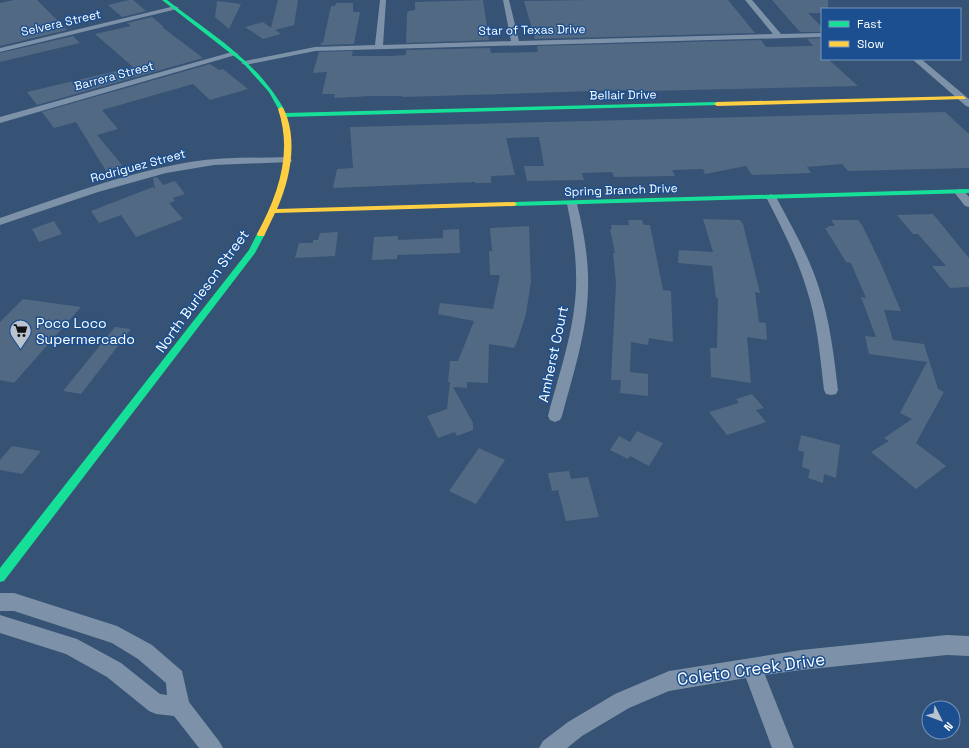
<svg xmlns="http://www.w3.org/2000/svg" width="969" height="748" viewBox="0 0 969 748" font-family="'Space Grotesk',sans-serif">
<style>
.building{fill:#526984}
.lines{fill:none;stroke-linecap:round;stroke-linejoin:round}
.street{fill:#7d92a8;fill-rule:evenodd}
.fast{fill:#16e098;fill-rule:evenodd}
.slow{fill:#ffcf43;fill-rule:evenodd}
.labels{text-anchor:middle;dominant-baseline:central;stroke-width:3;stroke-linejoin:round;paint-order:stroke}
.far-street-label{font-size:12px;fill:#fff;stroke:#1b4f8f}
.street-label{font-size:14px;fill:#fff;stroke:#1b4f8f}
.poi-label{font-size:14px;fill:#fff;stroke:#1b4f8f;text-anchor:start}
.near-street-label{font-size:17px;fill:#fff;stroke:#1b4f8f}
</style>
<rect width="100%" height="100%" fill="#365274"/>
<g class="building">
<polygon points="14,0 37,0 67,30 0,46 0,3"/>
<polygon points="129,0 133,0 146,11 122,17 108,5"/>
<polygon points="278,0 298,0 294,25 275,30 281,34 263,39 245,27 263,22 271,28"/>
<polygon points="483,0 489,40 406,43 407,14 408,11 415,10 415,2"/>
<polygon points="591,0 728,0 755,33 535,39 524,1"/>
<polygon points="772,0 828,0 828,9 822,9 822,13 808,13 822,27 822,32 800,32"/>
<polygon points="217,1 241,4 229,29 215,17"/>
<polygon points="336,3 353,3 353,12 360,12 354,44 321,45 321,42 323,43 331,6 335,6"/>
<polygon points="152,17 164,27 162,27 203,58 37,105 27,92 133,67 95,34 131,26 127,23"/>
<polygon points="73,36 80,43 0,62 0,53"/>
<polygon points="822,38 822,59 828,59 858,86 647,91 627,90 402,97 402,96 371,96 334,98 335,94 322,94 327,72 313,73 319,52 353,51 352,56 390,56 406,55 406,50 490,48 491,53 538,52 537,46 761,40 766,47 813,46 807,39"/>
<polygon points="210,64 219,70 223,69 248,89 210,100 193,84 102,110 118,129 97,135 122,165 106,171 76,122 54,128 42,112"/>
<polygon points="945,112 969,134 969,168 848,171 842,164 807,167 811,173 752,175 746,166 705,174 703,169 672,170 675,176 614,177 612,172 582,173 584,180 527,181 524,166 544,166 539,137 506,138 515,175 491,176 491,183 475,183 475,182 333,188 337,169 353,168 350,127"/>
<polygon points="157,177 163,185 175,181 185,194 173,198 175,201 169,203 183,219 136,237 121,215 99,223 91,211 153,187 155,189 153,178"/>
<polygon points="933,214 969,258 969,287 950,288 932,266 946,266 918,234 913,234 897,215"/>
<polygon points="703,219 740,220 743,224 760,293 755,292 759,322 766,323 767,340 747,337 751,383 711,377 710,348 717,348 718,298 716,298 712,266 678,263 679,250 713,252"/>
<polygon points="628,220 642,220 644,225 650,225 663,290 671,291 673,342 649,338 648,345 631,342 630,372 648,374 648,396 620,393 621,380 611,380 616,283 613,253 615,253 610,229 612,229 611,225 629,225"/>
<polygon points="831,220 858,220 862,225 880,262 901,311 884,310 893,340 924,344 938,389 944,392 916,443 946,466 916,489 871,452 889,441 884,438 912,419 900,413 927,362 869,354 865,336 876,337 861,297 866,298 851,263 846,262 825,228 829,228 827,226 835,226"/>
<polygon points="54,221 62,234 39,242 32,229"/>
<polygon points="529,226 531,281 526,314 518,339 514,348 489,344 488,383 467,382 467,388 453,387 473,423 473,430 457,436 455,432 438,438 427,416 447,409 450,382 448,382 450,361 458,361 474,321 438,314 440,303 493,309 500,275 490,275 489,251 492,251 490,228"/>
<polygon points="459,229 460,253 397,255 397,259 372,260 374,237 398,236 398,240 443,238 443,230"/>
<polygon points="338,232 335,256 295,258 299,243 313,243 313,240 318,240 320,233"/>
<polygon points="23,299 81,307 14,383 0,380 0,322"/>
<polygon points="115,327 131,329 81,394 63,391"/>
<polygon points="752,394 764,408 756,410 766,422 727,435 709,412 739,403 736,399"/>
<polygon points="637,431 663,443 649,466 630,456 628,459 610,450 619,436 630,442"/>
<polygon points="801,435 840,445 836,478 824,474 823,483 808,478 810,470 802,467 804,452 798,450"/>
<polygon points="12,446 41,451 22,474 0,470 0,460"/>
<polygon points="479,448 505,460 476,504 449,491"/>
<polygon points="569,471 571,479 588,477 599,517 566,521 558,490 552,491 548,473"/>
</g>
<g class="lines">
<g class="street">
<polygon points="380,0 386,0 383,45 511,41 503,0 509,0 519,41 773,34 745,0 752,0 781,34 822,33 822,37 315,51 245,65 241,63 245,61 315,47 375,45"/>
<polygon points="175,6 179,8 177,9 0,52 0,48"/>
<polygon points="232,52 239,54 0,123 0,117"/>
<polygon points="912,59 921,59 969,99 969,107 966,106"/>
<path d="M 287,157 L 292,160 L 291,162 L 214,165 L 166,173 L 98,192 L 0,225 L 0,218 C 62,197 124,173 190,162 C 222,157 255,158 287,157 Z"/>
<polygon points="959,189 963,190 969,197 969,207 965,206 954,192"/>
<path d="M 771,194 L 776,197 C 792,227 809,256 819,288 C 830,321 834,356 838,390 L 836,394 L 831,395 L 826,394 L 824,390 C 820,355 817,320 806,287 C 796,255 781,226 766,197 Z"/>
<path d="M 572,201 L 577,204 C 584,232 589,261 588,289 C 587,333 573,374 562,416 L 560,420 L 555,422 L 550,420 L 548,416 C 559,374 574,332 576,288 C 577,260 573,232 567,204 Z"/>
<polygon points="0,593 14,593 117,626 152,645 182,671 189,702 219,741 223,748 199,748 174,716 156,714 149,711 107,677 66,654 0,633 0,615 77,639 121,663 160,694 167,695 166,683 138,659 112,643 14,611 0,611"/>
<polygon points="947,635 969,636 969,656 947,655 801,670 765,675 794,748 772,748 746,678 669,691 629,708 582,736 567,748 539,748 543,741 568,722 615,694 669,671 801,650"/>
</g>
<g class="fast">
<path d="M 162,0 L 167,0 C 212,35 254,58 284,109 L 283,110 L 279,110 L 269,92 L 243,63 Z"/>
<polygon points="717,102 720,104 719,105 284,117 281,115 284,113"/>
<polygon points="969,189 969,193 514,206 511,204 514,202"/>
<polygon points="258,232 264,232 265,234 255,253 4,581 0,582 0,568 249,250"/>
</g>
<g class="slow">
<polygon points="963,96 966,98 965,99 717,106 714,104 717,102"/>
<path d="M 281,107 C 285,109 285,113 287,117 C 297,146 289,182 277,209 L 514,202 L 517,204 L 514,206 L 275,213 L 264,236 L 258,236 L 257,234 C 278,195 293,153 278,109 Z"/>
</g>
</g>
<defs>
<symbol id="supermarket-pin" viewBox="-11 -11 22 30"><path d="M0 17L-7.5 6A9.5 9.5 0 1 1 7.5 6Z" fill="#b9c2ce" stroke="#1b4f8f"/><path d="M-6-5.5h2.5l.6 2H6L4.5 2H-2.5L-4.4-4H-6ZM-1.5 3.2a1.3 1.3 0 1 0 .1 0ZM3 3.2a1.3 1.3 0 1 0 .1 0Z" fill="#111"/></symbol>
</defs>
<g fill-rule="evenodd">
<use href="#supermarket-pin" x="8" y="318" width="25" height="34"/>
</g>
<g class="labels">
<g class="far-street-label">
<text transform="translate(61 23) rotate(-13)">Selvera Street</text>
<text transform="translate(532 30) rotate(-1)">Star of Texas Drive</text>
<text transform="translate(114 76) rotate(-15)">Barrera Street</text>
<text transform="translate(623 95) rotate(-1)">Bellair Drive</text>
<text transform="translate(138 166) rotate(-15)">Rodriguez Street</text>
<text transform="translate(621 190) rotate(-2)">Spring Branch Drive</text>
</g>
<g class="street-label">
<text transform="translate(202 291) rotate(-54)">North Burleson Street</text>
<text transform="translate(553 354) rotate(-78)">Amherst Court</text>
</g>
<g class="poi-label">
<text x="36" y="323">Poco Loco<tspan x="36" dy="16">Supermercado</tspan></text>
</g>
<g class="near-street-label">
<text transform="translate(751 669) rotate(-8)">Coleto Creek Drive</text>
</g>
</g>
<rect x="821" y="8" width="140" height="52" fill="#1b4f8f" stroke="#7695bc"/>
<rect x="829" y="21" width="20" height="6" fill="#16e098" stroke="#7695bc"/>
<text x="857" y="28" font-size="12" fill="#ffffff">Fast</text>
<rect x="829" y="41" width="20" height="6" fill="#ffcf43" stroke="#7695bc"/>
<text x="857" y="48" font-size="12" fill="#ffffff">Slow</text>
<g transform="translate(941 720) rotate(132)"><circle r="19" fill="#1b4f8f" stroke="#7695bc"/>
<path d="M0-3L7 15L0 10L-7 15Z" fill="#b9c2ce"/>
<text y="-6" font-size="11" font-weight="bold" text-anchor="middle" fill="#ffffff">N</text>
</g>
</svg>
